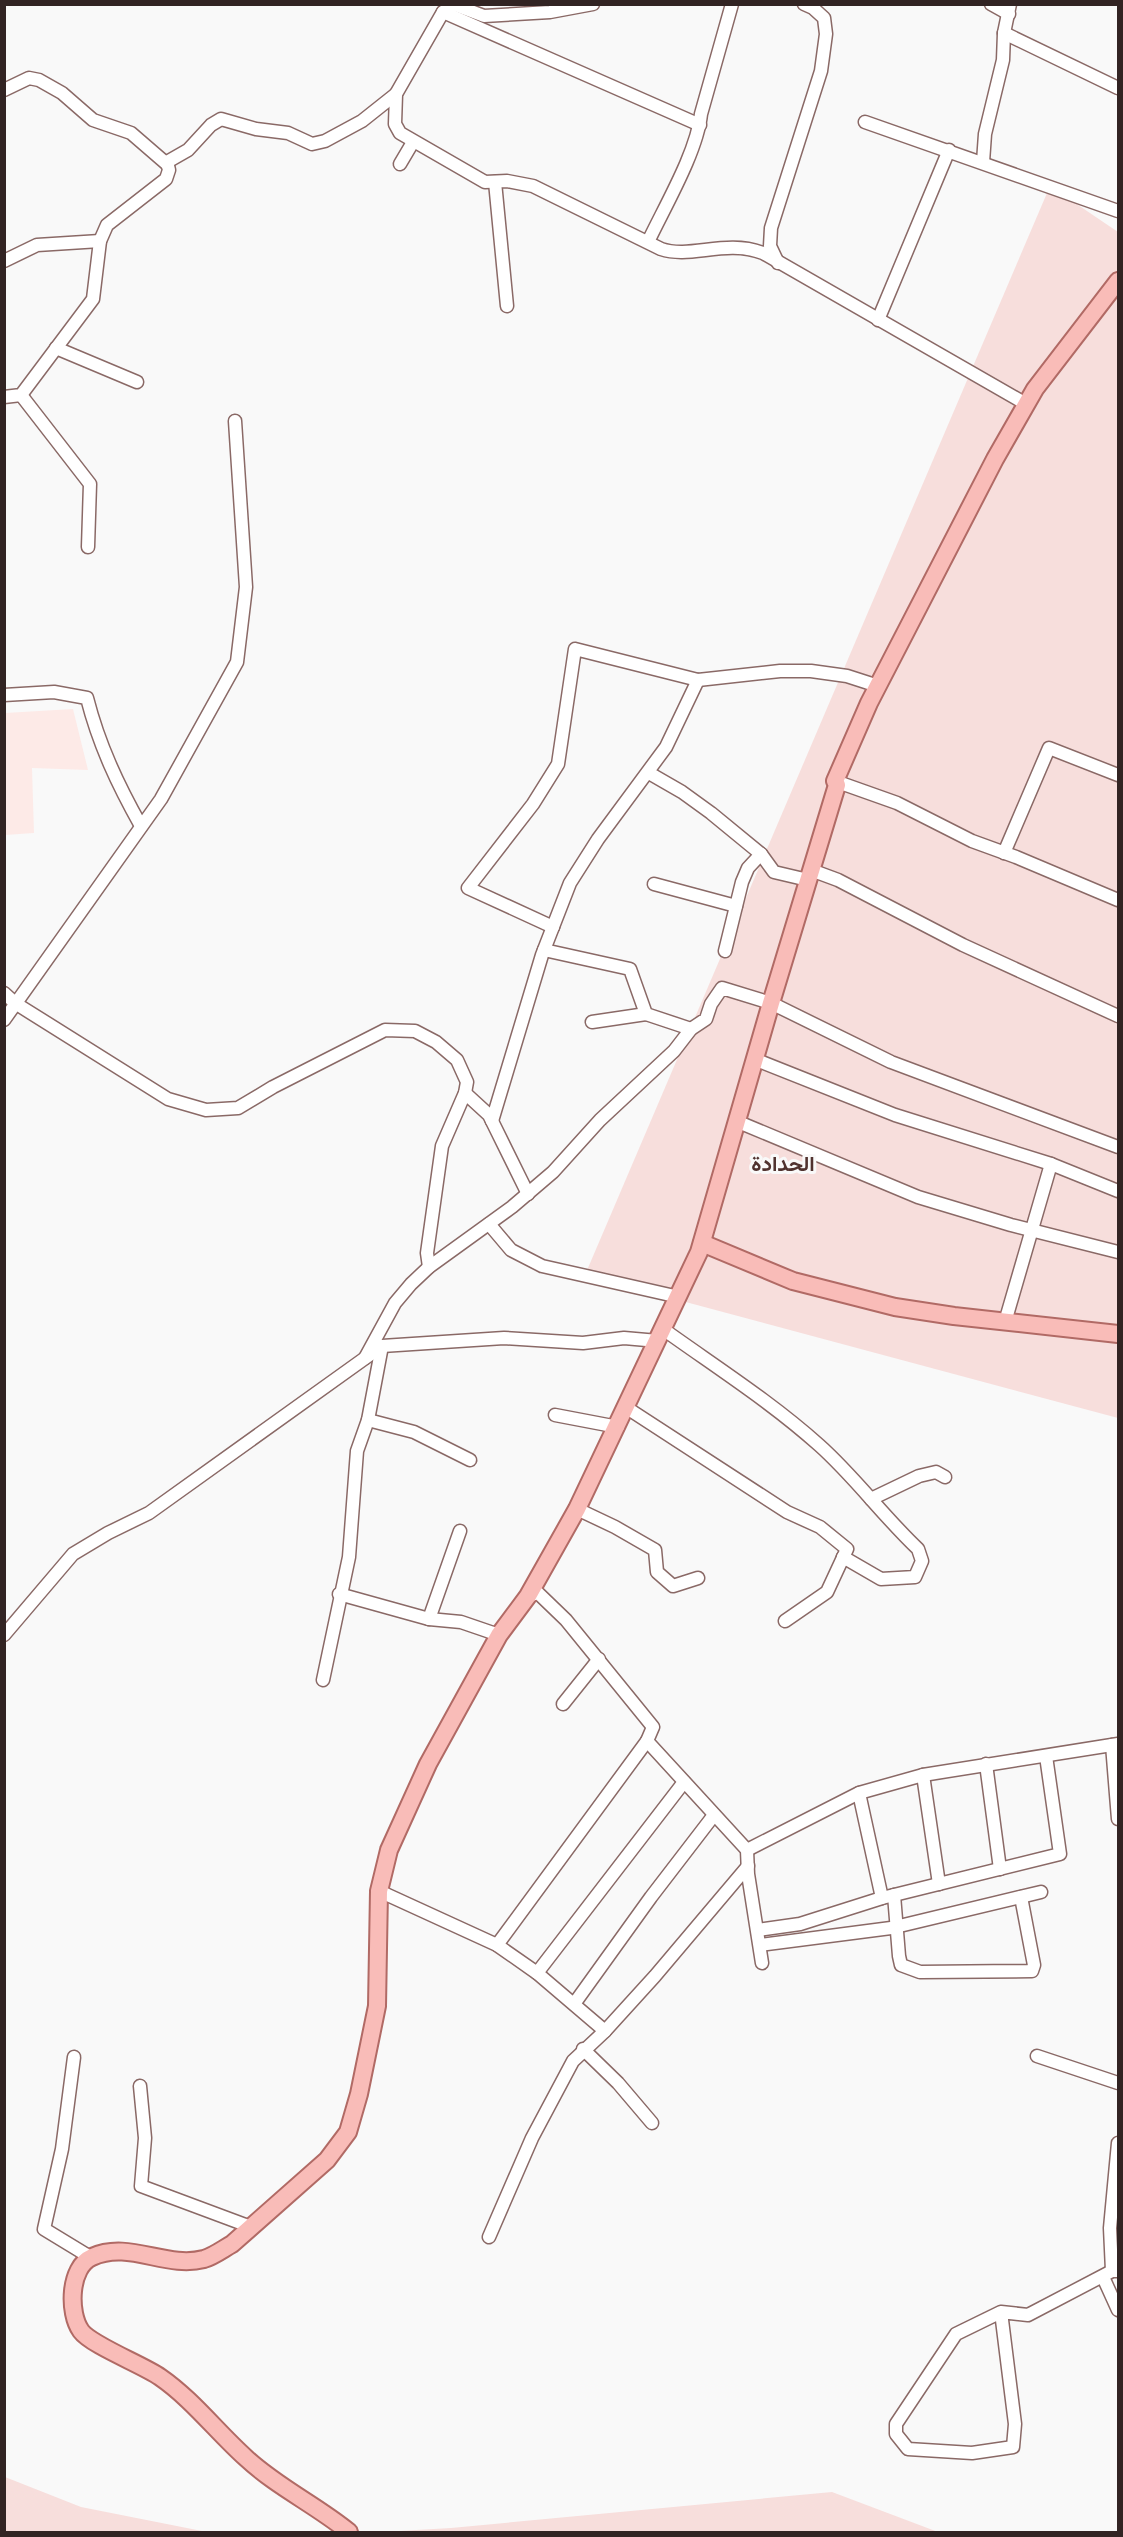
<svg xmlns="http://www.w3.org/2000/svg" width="1123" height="2537" viewBox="0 0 1123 2537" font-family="'Sofia Sans Condensed',Vazirmatn,sans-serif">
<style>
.built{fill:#fdeae7}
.green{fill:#f7dedc}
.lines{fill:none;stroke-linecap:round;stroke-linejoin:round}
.minor-casing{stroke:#8a6966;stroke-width:15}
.major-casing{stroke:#b16a65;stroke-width:20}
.minor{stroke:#fff;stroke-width:12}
.major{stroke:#f9bcb8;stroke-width:16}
.labels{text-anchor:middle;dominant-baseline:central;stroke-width:6;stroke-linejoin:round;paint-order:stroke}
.neighbourhood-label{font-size:21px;font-weight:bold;fill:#50322f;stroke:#f9f9f9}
</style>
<rect width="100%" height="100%" fill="#f9f9f9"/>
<polygon class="built" points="73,709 88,770 32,768 34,833 5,835 5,713"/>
<g class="green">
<polygon points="1050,186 1118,232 1118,1418 585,1275"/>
<polygon points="5,2477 81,2507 207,2532 5,2532"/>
<polygon points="832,2492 938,2532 381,2532 451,2528"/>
</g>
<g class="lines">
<defs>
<g id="minor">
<path d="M 593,4 L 550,12 L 484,16 L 455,5 L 443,12 L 396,94 L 395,124 L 400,133 L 485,182 L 507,181 L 533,186 L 661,249 C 691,259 725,239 763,253 L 1026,404"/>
<polyline points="991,4 1009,14"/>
<polyline points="443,12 700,125"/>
<polyline points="1004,33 1118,88"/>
<polyline points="4,90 29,78 39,80 62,93 93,120 131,133 168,165"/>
<polyline points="865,122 1118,211"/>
<polyline points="983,162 985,134 1003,60 1004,33 1010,4"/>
<polyline points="400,164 413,142"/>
<polyline points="495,182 507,306"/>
<path d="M 648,242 C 665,206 697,152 701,114 L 732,4"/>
<polyline points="4,261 37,245 100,241"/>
<polyline points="778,263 770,246 771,228 821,71 826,34 824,18 813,8 804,4"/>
<polyline points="878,320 949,150"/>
<polyline points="56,348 137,382"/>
<polyline points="21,395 90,484 88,547"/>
<polyline points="4,397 21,395 93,299 100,241 107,225 166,179 169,170 167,162 188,150 211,125 221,119 256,129 288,133 312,144 325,141 362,121 396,94"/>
<path d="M 4,695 L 54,692 L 87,698 C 99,745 118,785 141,826"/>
<polyline points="649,773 682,792 711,813 761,854 774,872 808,880"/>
<polyline points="835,781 897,803 972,841 1016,857 1118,900"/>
<polyline points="1004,853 1049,748 1118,775"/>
<polyline points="811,870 838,880 963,945 1118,1016"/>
<polyline points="654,884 736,906"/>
<polyline points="553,927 468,888 533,804 558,764 575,649 698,680 780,671 811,671 847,676 878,686"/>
<polyline points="544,950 630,969 646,1014 691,1029"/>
<polyline points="725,951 742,882 748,868 761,854"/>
<polyline points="4,993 15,1003 168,1099 206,1110 238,1108 273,1087 385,1030 415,1031 436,1042 457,1060 467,1082 465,1093 442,1146 427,1253 429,1267"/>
<polyline points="4,1020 161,799 237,662 246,587 235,421"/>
<polyline points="592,1022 646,1014"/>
<polyline points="754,1059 895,1115 1051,1164 1118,1191"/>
<polyline points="465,1093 489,1115 528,1194"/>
<polyline points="492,1121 542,955 570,883 598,839 666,747 698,680"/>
<polyline points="736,1121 918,1197 1011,1225 1118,1252"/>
<polyline points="489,1224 511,1250 542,1266 679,1297"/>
<polyline points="1005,1322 1051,1164"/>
<path d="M 663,1329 C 716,1367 771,1402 819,1445 C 855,1477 883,1516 918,1549 L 922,1561 L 915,1577 L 881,1579 L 843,1557"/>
<polyline points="365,1358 395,1303 411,1284 429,1267 512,1207 553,1172 600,1120 674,1051 691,1029 706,1019 711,1004 722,988 771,1003 891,1062 1118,1147"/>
<polyline points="627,1408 787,1512 820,1527 847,1549 827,1592 785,1621"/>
<polyline points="555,1415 618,1427"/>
<polyline points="368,1420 414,1432 470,1460"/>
<polyline points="871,1499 919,1476 936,1472 945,1477"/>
<polyline points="577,1509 615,1527 655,1550 657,1572 673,1586 698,1578"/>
<polyline points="339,1594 429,1619 461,1622 499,1635"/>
<polyline points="528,1596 538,1593 566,1620 653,1727 647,1741 747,1850 748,1874 762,1963"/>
<polyline points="429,1619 460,1531"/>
<polyline points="4,1635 73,1554 108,1533 149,1513 382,1346 504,1338 583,1343 624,1338 658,1341"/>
<polyline points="323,1680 349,1557 357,1451 368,1420 382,1346"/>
<polyline points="563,1704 599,1659"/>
<polyline points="1112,1745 1118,1819"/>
<polyline points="986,1764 1000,1869"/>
<polyline points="923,1775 939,1884"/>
<polyline points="859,1793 882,1898"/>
<polyline points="747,1850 859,1793 923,1775 1118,1744"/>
<polyline points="379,1891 497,1945 537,1973 605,2031"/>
<polyline points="894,1895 899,1956 901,1965 920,1972 1032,1971 1034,1965 1021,1897"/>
<polyline points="758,1930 800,1924 882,1898 1060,1854 1046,1756"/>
<polyline points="497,1945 647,1741"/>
<polyline points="760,1945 891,1928 1041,1892"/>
<polyline points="537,1973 684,1782"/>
<polyline points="574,2004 651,1897 714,1815"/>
<polyline points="583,2049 618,2083 652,2123"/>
<polyline points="1037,2056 1118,2083"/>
<polyline points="74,2057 62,2149 44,2229 90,2257"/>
<polyline points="140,2086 145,2138 141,2186 251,2227"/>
<polyline points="489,2237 532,2138 573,2061 605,2031 655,1976 748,1866"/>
<polyline points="1112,2271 1110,2228 1118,2143"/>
<polyline points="1103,2277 1118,2310"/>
<polyline points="1001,2312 1015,2424 1013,2447 972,2453 908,2449 896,2434 896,2424 956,2334 1001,2312 1028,2315 1112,2271 1118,2271"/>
</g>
<g id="major">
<polyline points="702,1243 793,1281 895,1307 954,1316 1118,1334"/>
<path d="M 349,2532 C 316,2505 277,2487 246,2458 C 217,2432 192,2399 160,2377 C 143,2365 91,2345 81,2331 C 68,2313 69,2267 92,2257 C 129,2240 166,2269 204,2259 C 214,2256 223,2249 232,2244 L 327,2160 L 348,2132 L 359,2094 L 377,2006 L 379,1891 L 389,1850 L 428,1764 L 499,1635 L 528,1596 L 577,1509 L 699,1252 L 771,1003 L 837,785 L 835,781 L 869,703 L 995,459 L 1035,389 L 1118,281"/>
</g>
</defs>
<use href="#minor" class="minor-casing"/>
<use href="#major" class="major-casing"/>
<use href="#minor" class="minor"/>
<use href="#major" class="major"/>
</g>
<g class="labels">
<g class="neighbourhood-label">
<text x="783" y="1164">الحدادة</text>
</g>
</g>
<rect width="1123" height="2537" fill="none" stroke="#322423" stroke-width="12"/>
</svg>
